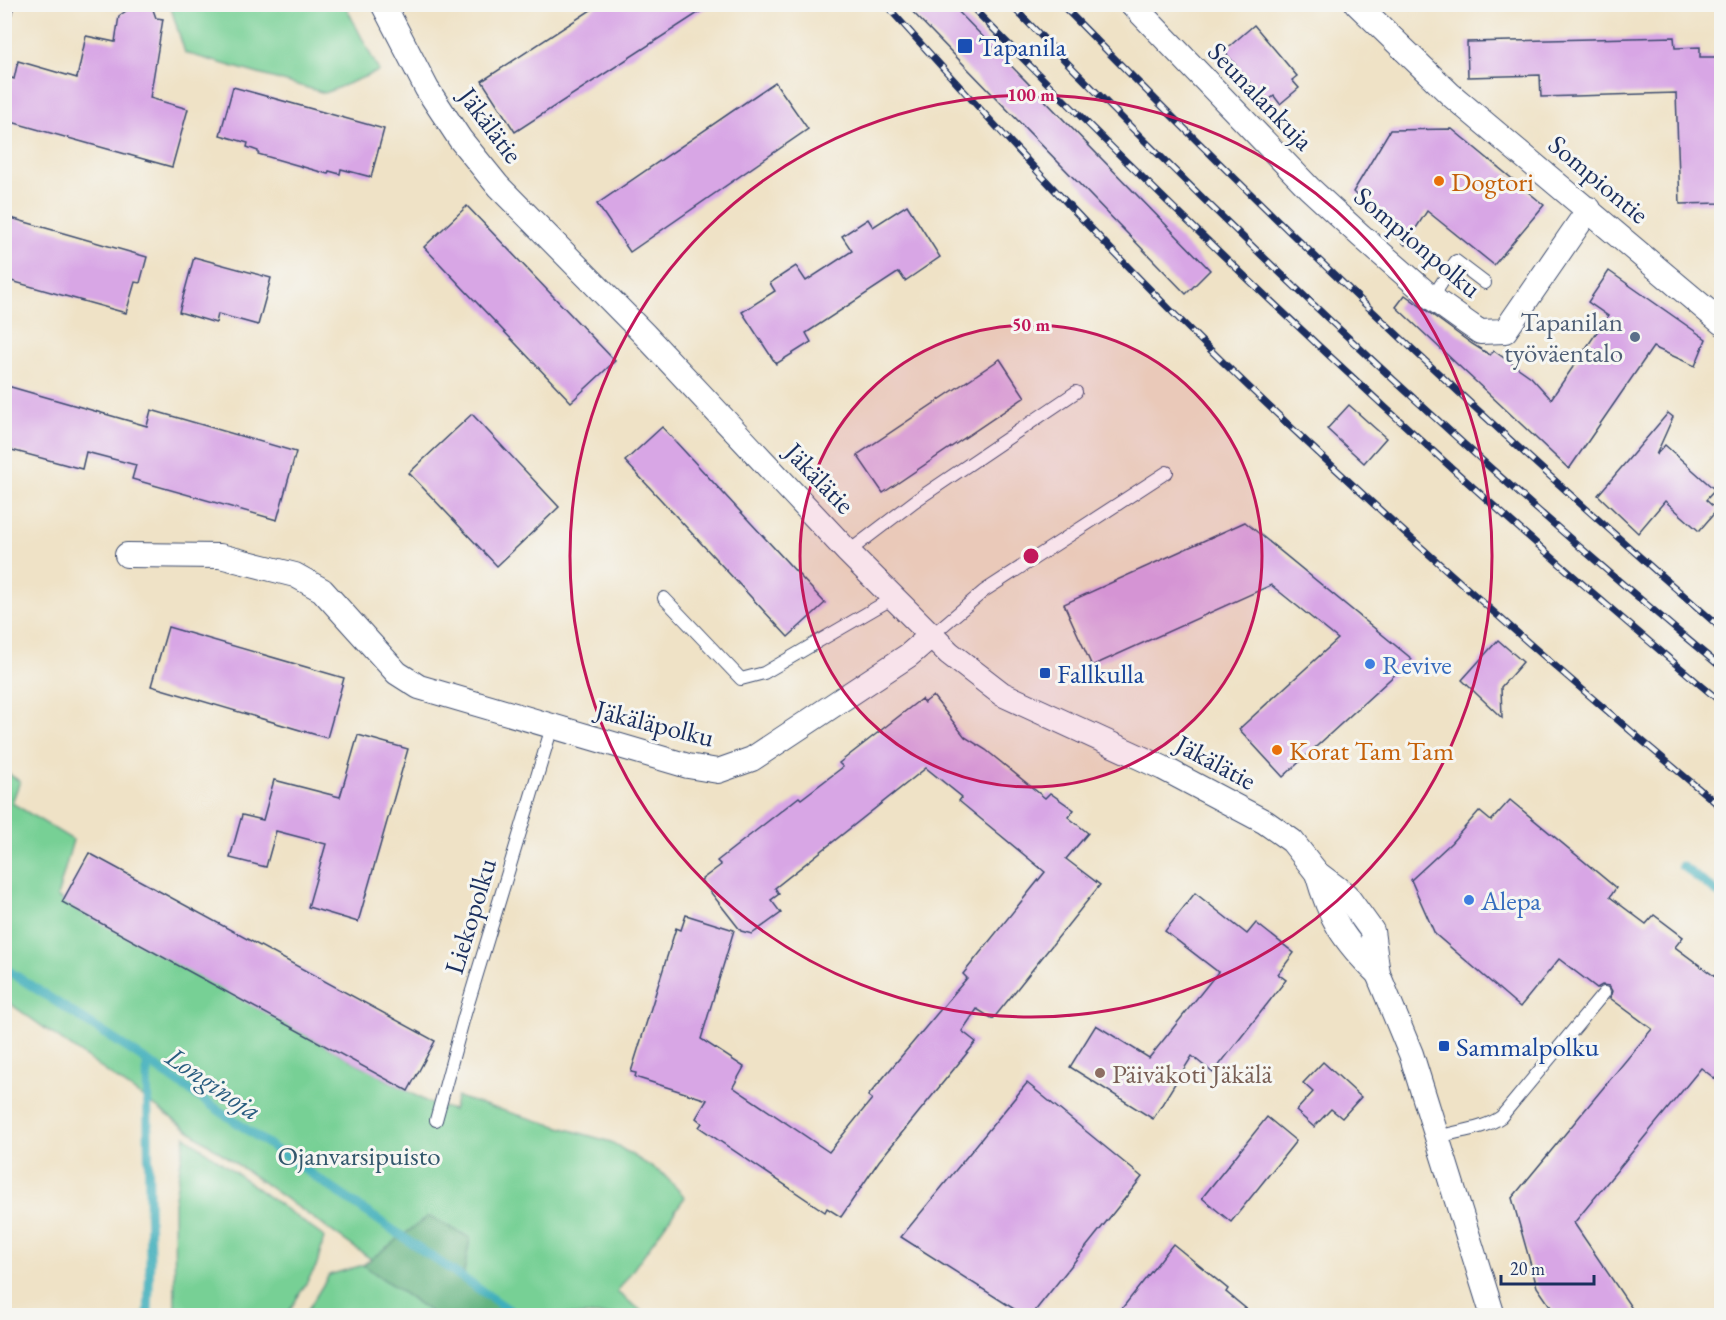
<svg xmlns="http://www.w3.org/2000/svg" width="1726" height="1320" viewBox="0 0 1726 1320" font-family="'EB Garamond',serif">
<style>
.green{fill:#77d095;stroke:#49807a;stroke-width:1.5}
.forest{fill:#61b27e;stroke:#3e706e;stroke-width:1.5}
.lines{fill:none;stroke-linecap:round;stroke-linejoin:round}
.stream{stroke:#40afbb;stroke-width:9}
.building{fill:#d8a6e5}
.lane-casing{stroke:#3b4a6e;stroke-width:14}
.street-casing{stroke:#3b4a6e;stroke-width:26}
.lane{stroke:#fff;stroke-width:12}
.street{stroke:#fff;stroke-width:24}
.rail-casing{stroke:#1b2f5e;stroke-width:7}
.rail{stroke:#f6f6f2;stroke-width:4.5;stroke-dasharray:14;stroke-linecap:butt}
.ring{fill:none;stroke:#c2185b;stroke-width:3}
.transit-dot{fill:#1a4fb4;stroke:#f6f6f2;stroke-width:2}
.food-dot{fill:#e8710a;stroke:#f6f6f2;stroke-width:2}
.service-dot{fill:#5c6f8a;stroke:#f6f6f2;stroke-width:2}
.shop-dot{fill:#3f7fe0;stroke:#f6f6f2;stroke-width:2}
.education-dot{fill:#8d6e63;stroke:#f6f6f2;stroke-width:2}
.labels{text-anchor:middle;dominant-baseline:central;stroke-width:6;stroke-linejoin:round;paint-order:stroke}
.transit-label{font-size:27px;fill:#164399;stroke:#f6f6f2;text-anchor:start}
.street-label{font-size:27px;fill:#1b2f5e;stroke:#f6f6f2}
.food-label{font-size:27px;fill:#c56008;stroke:#f6f6f2;text-anchor:start}
.service-label{font-size:27px;fill:#4e5e75;stroke:#f6f6f2;text-anchor:end}
.shop-label{font-size:27px;fill:#366cbe;stroke:#f6f6f2;text-anchor:start}
.education-label{font-size:27px;fill:#785e54;stroke:#f6f6f2;text-anchor:start}
.park-label{font-size:27px;fill:#32576c;stroke:#f6f6f2}
.water-label{font-size:28px;font-style:italic;fill:#285c7f;stroke:#f6f6f2}
.centre{fill:#c2185b;stroke:#f6f6f2;stroke-width:3}
.ring-label{font-size:18px;text-anchor:middle;font-weight:bold;fill:#c2185b;stroke:#f6f6f2;stroke-width:6;stroke-linejoin:round;paint-order:stroke}
</style>
<rect width="100%" height="100%" fill="#f6f6f2"/>
<filter id="ink" filterUnits="userSpaceOnUse"><feTurbulence type="fractalNoise" baseFrequency=".0167" numOctaves="2"/><feDisplacementMap in="SourceGraphic" scale="12" xChannelSelector="R" yChannelSelector="G"/><feConvolveMatrix kernelMatrix="1 2 1 2 8 2 1 2 1" color-interpolation-filters="sRGB"/></filter>
<filter id="wash" filterUnits="userSpaceOnUse"><feTurbulence type="fractalNoise" baseFrequency=".008" numOctaves="4" result="noise"/><feDisplacementMap in="SourceGraphic" scale="24" xChannelSelector="R" yChannelSelector="G"/><feGaussianBlur stdDeviation="1.35" result="paint"/><feColorMatrix in="noise" values="0 0 0 0 0 0 0 0 0 0 0 0 0 0 0 0 0 1.4 0 .05"/><feComposite in="paint" operator="in"/></filter>
<g filter="url(#wash)">
<rect width="100%" height="100%" fill="#efe2c6"/>
<g class="green">
<polygon points="170,5 345,5 379,71 325,93 185,53"/>
<polygon points="5,772 20,781 12,803 73,840 57,897 429,1103 453,1110 457,1097 611,1142 663,1174 685,1197 617,1292 647,1315 450,1315 5,1000"/>
<polygon points="185,1136 324,1237 317,1265 287,1315 175,1315 174,1203"/>
<polygon points="363,1265 435,1315 304,1316 329,1275"/>
</g>
<polygon class="forest" points="429,1216 470,1238 463,1278 518,1315 435,1315 363,1265"/>
<g class="lines">
<g class="stream">
<polyline points="1682,866 1722,896"/>
<polyline points="4,968 147,1061 518,1316"/>
<polyline points="147,1061 150,1259 148,1316"/>
</g>
</g>
<g id="blocks">
<g class="building">
<polygon points="136,4 151,4 156,18 163,19 150,98 188,109 172,167 4,120 4,93 9,77 14,79 18,61 77,78 86,36 115,42 119,16"/>
<polygon points="600,4 712,4 515,132 482,81"/>
<polygon points="905,4 951,4 1210,270 1186,294"/>
<polygon points="1254,25 1297,76 1292,80 1299,88 1280,104 1274,96 1266,102 1224,51"/>
<polygon points="1674,37 1675,48 1700,47 1700,57 1722,57 1722,203 1680,204 1676,93 1541,97 1540,75 1468,77 1467,42"/>
<polygon points="775,82 808,129 630,252 597,204"/>
<polygon points="233,87 384,129 371,177 341,169 340,174 329,171 328,174 258,154 258,151 247,147 248,143 220,135"/>
<polygon points="1452,129 1544,205 1494,265 1427,211 1405,245 1353,192 1390,130"/>
<polygon points="907,205 940,257 905,281 899,272 806,333 811,342 776,364 742,312 775,291 770,283 796,266 806,281 852,251 842,236 868,219 873,227"/>
<polygon points="467,206 615,361 571,402 424,247"/>
<polygon points="4,216 147,257 140,283 135,282 126,313 4,279"/>
<polygon points="194,257 271,278 258,325 218,314 216,323 179,312"/>
<polygon points="1609,271 1706,339 1695,366 1653,347 1569,469 1396,307 1405,295 1472,344 1490,355 1494,351 1531,377 1551,399 1608,316 1588,302"/>
<polygon points="1000,359 1025,397 883,493 857,455"/>
<polygon points="4,385 147,426 151,410 296,452 277,520 132,479 136,465 86,452 82,469 4,448"/>
<polygon points="1349,405 1386,438 1364,463 1327,429"/>
<polygon points="1668,413 1673,417 1656,455 1665,445 1715,490 1706,500 1717,510 1699,531 1665,501 1638,533 1598,495"/>
<polygon points="472,414 559,507 497,566 409,473"/>
<polygon points="662,427 825,603 788,637 625,461"/>
<polygon points="1245,522 1412,659 1283,777 1239,729 1338,639 1271,585 1092,666 1064,604"/>
<polygon points="168,627 344,678 327,738 151,686"/>
<polygon points="1498,640 1523,662 1501,687 1502,718 1462,680"/>
<polygon points="933,696 965,737 986,750 1045,798 1050,793 1074,810 1068,817 1088,833 1066,859 1100,885 993,1019 977,1009 962,1031 976,1042 879,1161 841,1217 827,1208 825,1212 699,1127 702,1123 696,1118 707,1100 635,1077 636,1073 631,1072 676,928 681,930 686,915 734,930 701,1039 744,1067 733,1087 829,1152 872,1099 868,1096 967,978 963,974 1045,872 959,801 962,797 926,768 775,888 779,894 771,900 781,913 752,934 741,931 701,880 721,865 717,861 799,797 801,799 843,767 839,763 921,699 924,703"/>
<polygon points="358,735 408,749 358,922 308,907 326,844 276,831 266,867 230,858 242,815 263,820 274,780 340,797"/>
<polygon points="1510,800 1616,888 1610,897 1646,924 1654,915 1683,937 1675,947 1722,982 1722,1084 1701,1068 1574,1223 1637,1316 1557,1316 1537,1287 1512,1198 1652,1029 1610,998 1612,991 1609,986 1602,985 1597,988 1559,959 1520,1007 1435,934 1411,880 1451,843 1479,811 1491,821"/>
<polygon points="89,853 435,1041 408,1091 62,902"/>
<polygon points="1195,893 1247,934 1256,923 1294,953 1278,974 1286,980 1213,1073 1192,1056 1153,1119 1070,1067 1096,1025 1149,1058 1218,972 1165,931"/>
<polygon points="1323,1062 1361,1097 1342,1118 1331,1109 1314,1127 1296,1111 1313,1092 1303,1083"/>
<polygon points="1027,1083 1142,1177 1031,1316 1025,1316 901,1237"/>
<polygon points="1267,1117 1296,1141 1231,1222 1202,1198"/>
<polygon points="1173,1244 1228,1289 1226,1292 1255,1316 1116,1316"/>
</g>
</g>
</g>
<g filter="url(#ink)">
<use href="#blocks" fill-opacity="0" stroke="#3b4a6e" stroke-width="1.5"/>
<g class="lines">
<defs>
<g id="lane">
<polyline points="4,18 8,4"/>
<polyline points="1432,298 1456,261 1485,283"/>
<polyline points="848,552 915,501 1076,392"/>
<polyline points="664,598 741,679 764,673 893,598"/>
<polyline points="932,635 984,591 1167,472"/>
<polyline points="436,1120 464,1017 552,727"/>
<path d="M 1438,1137 C 1458,1131 1484,1129 1501,1117 L 1604,993"/>
</g>
<g id="street">
<polyline points="383,4 427,89 460,139 498,186 645,335 848,552 949,653 1002,694 1163,768 1265,822 1292,841 1317,873 1346,895 1372,931 1378,974 1411,1054 1493,1316"/>
<polyline points="1132,4 1309,188 1360,235 1432,298 1467,323 1480,332 1505,331 1589,209"/>
<polyline points="1357,4 1451,95 1722,323"/>
<polyline points="127,555 220,556 295,575 322,590 397,673 419,687 688,766 718,771 752,759 909,655 932,635"/>
<path d="M 1317,873 C 1330,919 1343,940 1378,974"/>
</g>
</defs>
<use href="#lane" class="lane-casing"/>
<use href="#street" class="street-casing"/>
<use href="#lane" class="lane"/>
<use href="#street" class="street"/>
<defs>
<g id="rail">
<path d="M 885,4 C 996,127 1107,250 1226,365 C 1385,519 1552,666 1722,808"/>
<path d="M 969,4 C 1209,249 1459,483 1722,703"/>
<path d="M 1010,4 C 1236,238 1472,460 1722,668"/>
<path d="M 1061,4 C 1273,221 1493,430 1722,629"/>
</g>
</defs>
<use href="#rail" class="rail-casing"/>
<use href="#rail" class="rail"/>
</g>
</g>
<circle cx="1031" cy="556" r="231" fill="#c2185b" fill-opacity=".12"/>
<g class="ring">
<circle cx="1031" cy="556" r="231"/>
<circle cx="1031" cy="556" r="461"/>
</g>
<g class="transit-dot">
<rect x="957" y="38" width="16" height="16" rx="3"/>
<rect x="1039" y="667" width="12" height="12" rx="3"/>
<rect x="1438" y="1040" width="12" height="12" rx="3"/>
</g>
<g class="food-dot">
<circle cx="1439" cy="181" r="6"/>
<circle cx="1277" cy="750" r="6"/>
</g>
<circle class="service-dot" cx="1635" cy="337" r="6"/>
<g class="shop-dot">
<circle cx="1370" cy="664" r="6"/>
<circle cx="1469" cy="900" r="6"/>
</g>
<circle class="education-dot" cx="1100" cy="1073" r="6"/>
<g class="labels">
<g class="transit-label">
<text x="978" y="46">Tapanila</text>
<text x="1057" y="673">Fallkulla</text>
<text x="1456" y="1046">Sammalpolku</text>
</g>
<g class="street-label">
<text transform="translate(1261 96) rotate(46)">Seunalankuja</text>
<text transform="translate(491 125) rotate(53)">Jäkälätie</text>
<text transform="translate(1599 179) rotate(40)">Sompiontie</text>
<text transform="translate(1418 242) rotate(40)">Sompionpolku</text>
<text transform="translate(820 478) rotate(46)">Jäkälätie</text>
<text transform="translate(655 723) rotate(14)">Jäkäläpolku</text>
<text transform="translate(1216 762) rotate(28)">Jäkälätie</text>
<text transform="translate(470 916) rotate(-73)">Liekopolku</text>
</g>
<g class="food-label">
<text x="1451" y="181">Dogtori</text>
<text x="1289" y="750">Korat Tam Tam</text>
</g>
<g class="service-label">
<text x="1623" y="321">Tapanilan<tspan x="1623" dy="31">työväentalo</tspan></text>
</g>
<g class="shop-label">
<text x="1382" y="664">Revive</text>
<text x="1481" y="900">Alepa</text>
</g>
<g class="education-label">
<text x="1112" y="1073">Päiväkoti Jäkälä</text>
</g>
<g class="park-label">
<text x="359" y="1155">Ojanvarsipuisto</text>
</g>
<g class="water-label">
<text transform="translate(214 1083) rotate(34)">Longinoja</text>
</g>
</g>
<circle cx="1031" cy="556" r="9" class="centre"/>
<g class="ring-label">
<text x="1031" y="101">100 m</text>
<text x="1031" y="331">50 m</text>
</g>
<rect width="1726" height="1320" fill="none" stroke="#f6f6f2" stroke-width="24"/>
<path d="M1501 1275v9h93v-9" fill="none" stroke="#1b2f5e" stroke-width="3"/>
<text x="1510" y="1275" font-size="18" fill="#1b2f5e" stroke="#f6f6f2" stroke-width="4.5" paint-order="stroke">20 m</text>
</svg>
